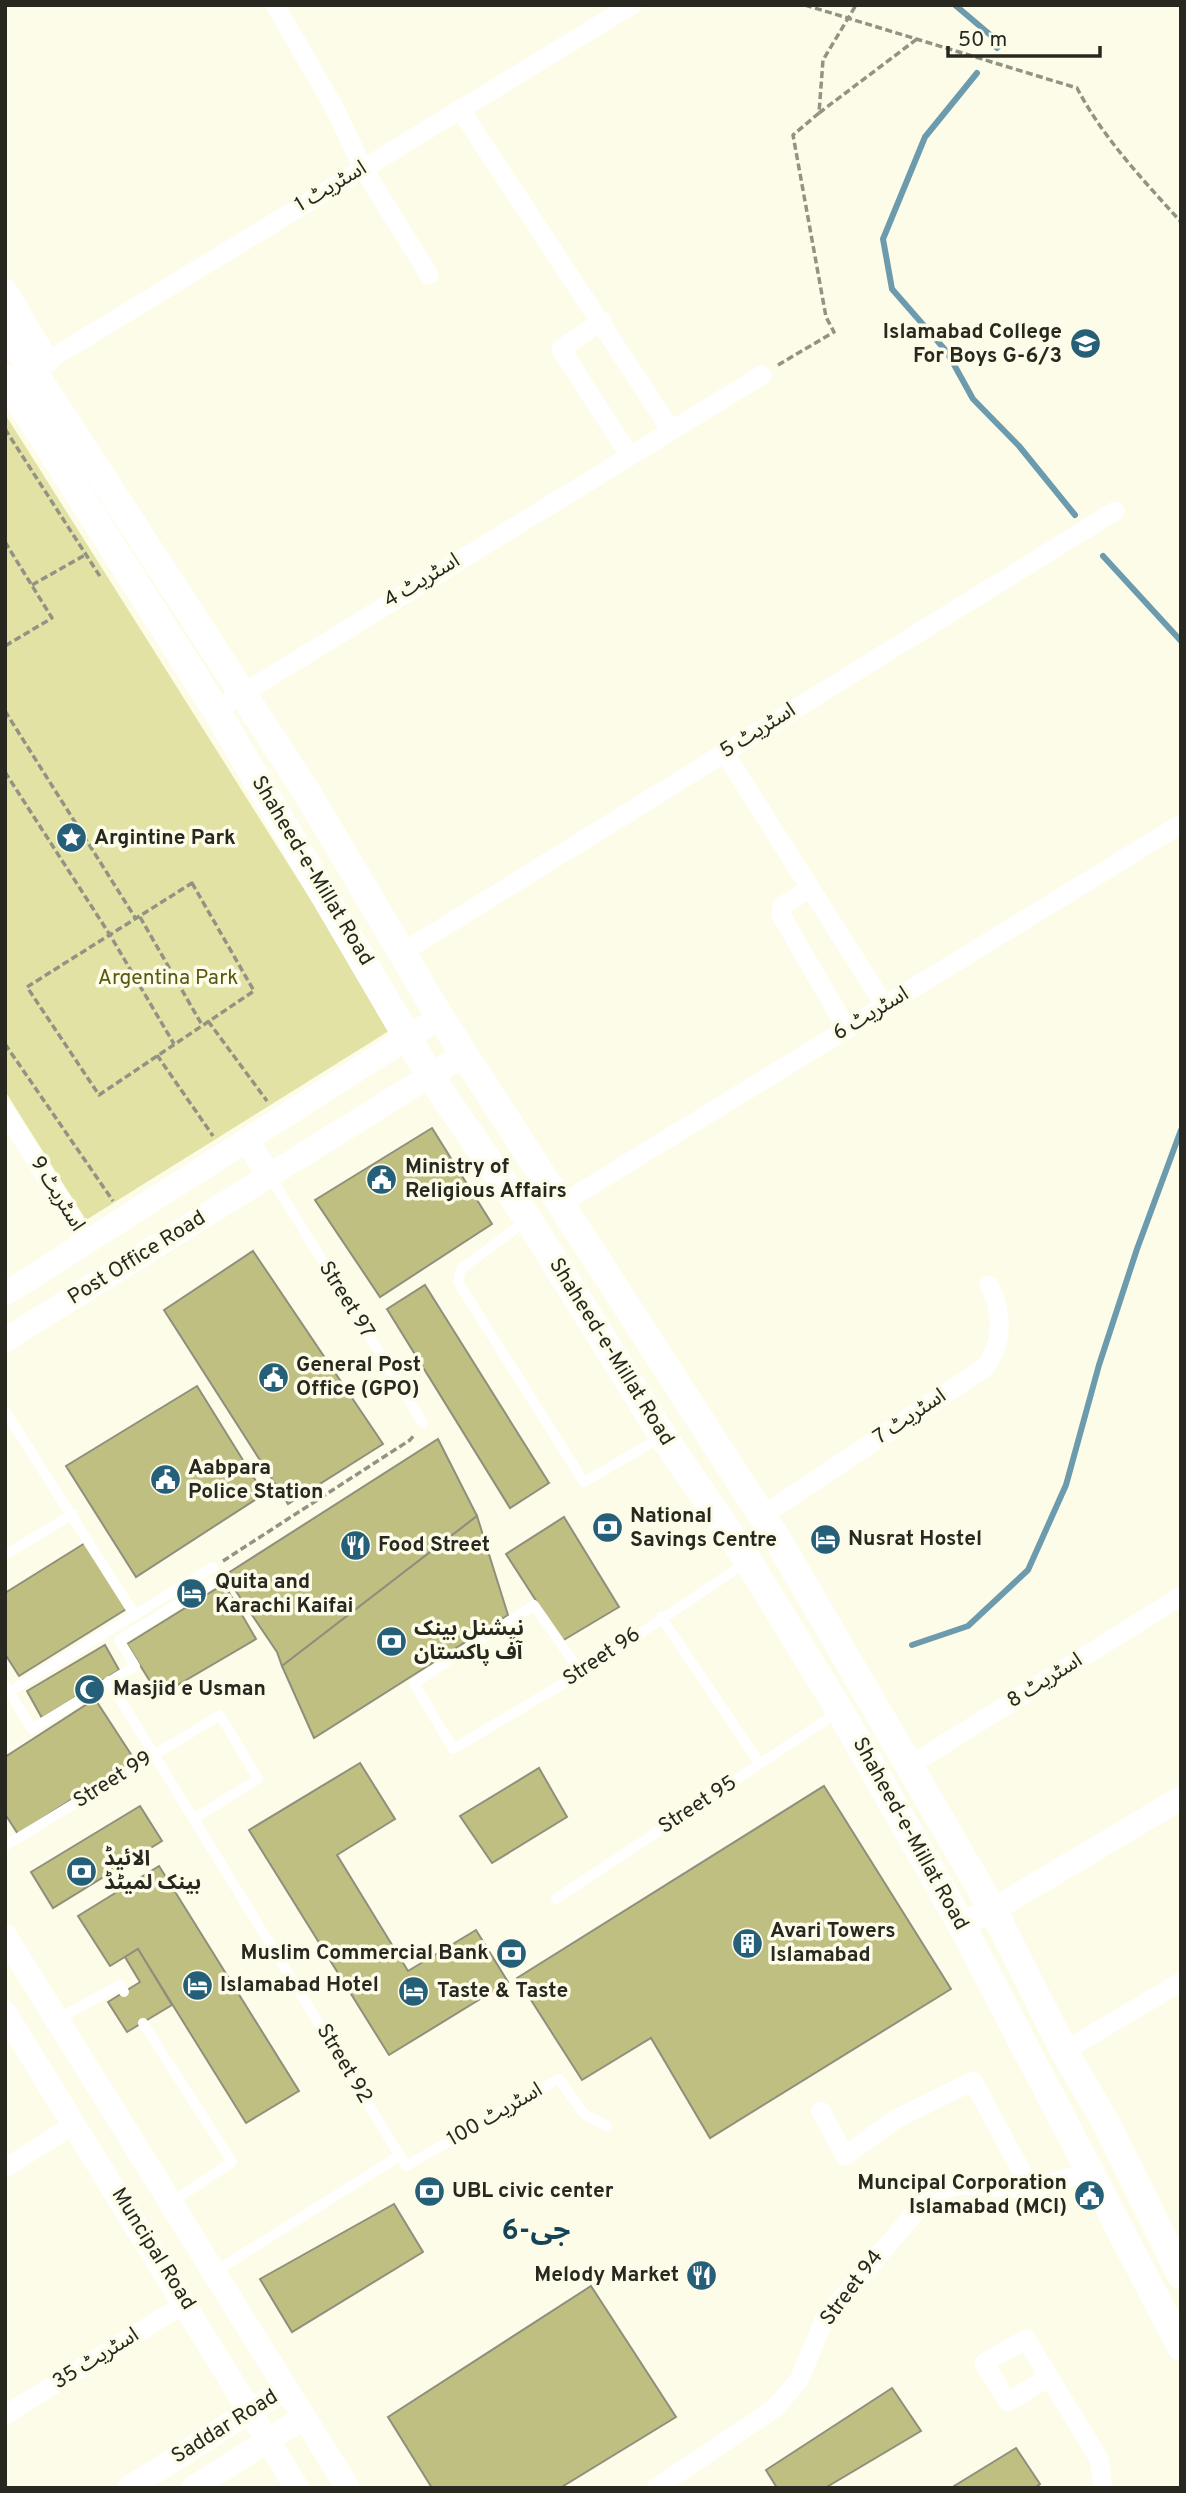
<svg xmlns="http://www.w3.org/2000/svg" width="1186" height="2493" viewBox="0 0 1186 2493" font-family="Overpass,'Noto Sans Arabic',sans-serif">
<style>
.green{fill:#e3e2a5}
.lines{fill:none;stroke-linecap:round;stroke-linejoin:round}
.stream{stroke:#6d9bae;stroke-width:6}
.building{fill:#c0bf82;stroke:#8f8f7d;stroke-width:2}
.path{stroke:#939385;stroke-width:3.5;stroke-dasharray:7 3.5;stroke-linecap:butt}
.service{stroke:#fff;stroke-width:10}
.minor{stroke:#fff;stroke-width:19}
.tertiary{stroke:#fff;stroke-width:24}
.secondary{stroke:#fff;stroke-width:28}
.labels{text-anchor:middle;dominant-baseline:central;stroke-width:7;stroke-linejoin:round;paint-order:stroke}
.street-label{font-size:21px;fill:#282820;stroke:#fcfce8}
.poi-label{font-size:21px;font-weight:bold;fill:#282820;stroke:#fcfce8;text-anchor:start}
.park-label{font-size:21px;fill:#5a5811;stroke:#fcfce8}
.district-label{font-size:28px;font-weight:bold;fill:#154458;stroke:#fcfce8}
</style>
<rect width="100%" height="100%" fill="#fcfce8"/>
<polygon class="green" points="5,414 392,1029 86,1220 5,1091"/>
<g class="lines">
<g class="stream">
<polyline points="955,5 1001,44 997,48"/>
<polyline points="977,73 925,137 883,239 892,289 947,352 973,399 1019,446 1075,515"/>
<polyline points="1103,556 1181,641"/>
<polyline points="912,1645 968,1626 1028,1570 1066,1485 1099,1365 1137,1249 1181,1130"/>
</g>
</g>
<g class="building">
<polygon points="432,1128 492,1224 380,1297 315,1200"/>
<polygon points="253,1251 383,1444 288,1504 164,1310"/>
<polygon points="425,1285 549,1483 510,1508 387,1309"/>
<polygon points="197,1386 264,1494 136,1577 66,1466"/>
<polygon points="438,1439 477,1516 282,1666 277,1652 225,1575"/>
<polygon points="477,1516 508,1615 314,1738 282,1666"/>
<polygon points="564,1517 619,1607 562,1641 506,1554"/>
<polygon points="85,1543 128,1608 19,1676 5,1654 5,1593"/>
<polygon points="224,1584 256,1639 159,1696 127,1644"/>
<polygon points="105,1645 119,1670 42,1718 27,1691"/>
<polygon points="95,1699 134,1759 18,1834 5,1814 5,1757"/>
<polygon points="360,1763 395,1819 337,1855 408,1971 476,1930 508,1982 389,2055 249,1830"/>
<polygon points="539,1768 567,1817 492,1863 460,1816"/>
<polygon points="824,1786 951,1989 710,2138 651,2038 582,2080 517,1978"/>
<polygon points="140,1806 162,1841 53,1908 31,1872"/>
<polygon points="159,1866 299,2091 246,2123 138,1949 110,1966 78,1916"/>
<polygon points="138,1949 172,2005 127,2032 108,2002 140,1982 125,1957"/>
<polygon points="394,2204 423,2252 292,2332 260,2279"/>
<polygon points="591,2286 676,2417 560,2488 432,2488 388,2417"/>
<polygon points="892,2388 921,2431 825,2488 777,2488 766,2470"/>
<polygon points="1016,2448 1040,2484 1035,2488 951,2488"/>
</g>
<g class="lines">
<g class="path">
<path d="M 805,5 L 1077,88 C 1103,138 1144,181 1181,222"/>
<polyline points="819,113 917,39"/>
<polyline points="778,365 834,332 826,317 793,135 819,113 823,60 856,5"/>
<polyline points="5,429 101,578"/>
<polyline points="5,542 52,618 5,646"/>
<polyline points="32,585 85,555"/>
<polyline points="5,711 136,919"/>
<polyline points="5,772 110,935 174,1044"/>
<polygon points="192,883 254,991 99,1095 27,987"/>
<polyline points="140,917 202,1025"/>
<polyline points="208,1021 267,1101"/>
<polyline points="5,1044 113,1201"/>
<polyline points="157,1055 213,1136"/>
<polyline points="223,1561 410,1440 415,1434"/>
</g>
<g class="service">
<polyline points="270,1176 423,1423"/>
<polyline points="526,1221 461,1269 458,1282 584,1482 660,1438"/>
<polyline points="5,1411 134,1614"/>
<polyline points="5,1555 73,1514"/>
<polyline points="661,1617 760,1764"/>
<polyline points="581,1673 534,1605 414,1683 453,1749 581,1673 747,1562"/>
<polyline points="109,1681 406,2166 559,2079 584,2114 607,2126"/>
<polyline points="5,1685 32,1729 135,1666 119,1640 212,1583"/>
<polyline points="9,1692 213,1567"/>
<polyline points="5,1846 220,1715 258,1779 195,1818"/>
<polyline points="556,1899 838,1712"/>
<polyline points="58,2019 120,1985 124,1992"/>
<polyline points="143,2023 232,2162 172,2202"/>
<polyline points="216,2271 399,2156"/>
</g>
<g class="minor">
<polyline points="275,5 334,107 363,168 429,275"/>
<polyline points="460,109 671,430"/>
<polyline points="602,321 561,349 629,455"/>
<polyline points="34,369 632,5"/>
<polyline points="216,710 762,375"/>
<polyline points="724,752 885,1006"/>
<polyline points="811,888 782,906 781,915 847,1029"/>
<polyline points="403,952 1115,511"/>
<polyline points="5,1111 87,1242"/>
<polyline points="561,1204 1181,824"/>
<path d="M 762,1516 L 984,1368 C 1004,1345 1003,1311 989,1285"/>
<polyline points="909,1766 1181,1596"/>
<polyline points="1064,2051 1181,1982"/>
<polyline points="821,2111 845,2156 896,2119 973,2081 1031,2189"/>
<polyline points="5,2168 75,2124"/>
<polyline points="1049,2377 1008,2402 984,2363 1026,2339 1099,2459 1103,2488"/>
<polyline points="5,2415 186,2303"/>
<polyline points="656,2488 775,2408 799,2380 825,2318 932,2193 959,2185 1031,2189 1091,2171"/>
</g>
<g class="tertiary">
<polyline points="5,290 47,361"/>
<polyline points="247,1140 269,1176"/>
<polyline points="5,1294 440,1017"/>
<polyline points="5,1340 465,1054"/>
<polyline points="961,1924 993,1910 1181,1798"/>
<polyline points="5,1936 348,2488"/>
<polyline points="5,2013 297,2488"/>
<polyline points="129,2488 285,2389"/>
<polyline points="193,2488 303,2418"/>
</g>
<g class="secondary">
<polyline points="5,328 306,791 440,1017 779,1542 993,1910 1064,2051 1106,2123 1181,2275"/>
<polyline points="5,378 216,710 430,1076 528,1219 663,1436 748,1561 840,1711 961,1924 1181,2347"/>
</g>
</g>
<defs>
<symbol id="university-disc" viewBox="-11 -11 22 22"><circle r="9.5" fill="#255f78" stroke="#fcfce8"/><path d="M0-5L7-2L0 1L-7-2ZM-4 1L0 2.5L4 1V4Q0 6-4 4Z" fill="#fff"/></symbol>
<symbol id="sight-disc" viewBox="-11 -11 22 22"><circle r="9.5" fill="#255f78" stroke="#fcfce8"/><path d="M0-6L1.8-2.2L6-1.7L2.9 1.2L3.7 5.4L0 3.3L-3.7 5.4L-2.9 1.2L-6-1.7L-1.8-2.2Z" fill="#fff"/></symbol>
<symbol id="civic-disc" viewBox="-11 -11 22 22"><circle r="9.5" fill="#255f78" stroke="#fcfce8"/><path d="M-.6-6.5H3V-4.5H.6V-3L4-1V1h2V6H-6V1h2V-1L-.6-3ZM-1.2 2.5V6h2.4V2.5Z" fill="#fff"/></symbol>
<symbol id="bank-disc" viewBox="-11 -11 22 22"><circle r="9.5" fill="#255f78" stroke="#fcfce8"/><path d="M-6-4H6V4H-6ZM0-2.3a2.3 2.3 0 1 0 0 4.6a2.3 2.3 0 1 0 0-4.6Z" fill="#fff"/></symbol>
<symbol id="hotel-disc" viewBox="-11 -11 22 22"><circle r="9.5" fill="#255f78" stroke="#fcfce8"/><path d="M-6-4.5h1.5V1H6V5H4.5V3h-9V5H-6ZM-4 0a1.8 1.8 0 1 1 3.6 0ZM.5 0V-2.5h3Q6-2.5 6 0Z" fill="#fff"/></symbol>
<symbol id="restaurant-disc" viewBox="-11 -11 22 22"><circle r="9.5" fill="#255f78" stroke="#fcfce8"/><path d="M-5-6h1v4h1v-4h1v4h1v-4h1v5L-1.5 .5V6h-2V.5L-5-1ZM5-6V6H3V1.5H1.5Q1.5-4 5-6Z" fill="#fff"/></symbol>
<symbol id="mosque-disc" viewBox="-11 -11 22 22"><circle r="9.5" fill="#255f78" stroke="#fcfce8"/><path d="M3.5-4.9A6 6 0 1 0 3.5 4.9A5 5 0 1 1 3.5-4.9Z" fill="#fff"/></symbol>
<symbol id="building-disc" viewBox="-11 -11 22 22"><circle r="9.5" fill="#255f78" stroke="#fcfce8"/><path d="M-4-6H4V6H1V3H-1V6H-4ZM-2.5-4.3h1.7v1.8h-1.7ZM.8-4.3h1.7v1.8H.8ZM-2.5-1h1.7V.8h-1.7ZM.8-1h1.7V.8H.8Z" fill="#fff"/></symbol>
</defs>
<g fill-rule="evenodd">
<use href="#university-disc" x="1068" y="326" width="35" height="35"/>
<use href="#sight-disc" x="54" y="820" width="35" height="35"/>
<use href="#civic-disc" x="364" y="1162" width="35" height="35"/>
<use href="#civic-disc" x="256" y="1360" width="35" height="35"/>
<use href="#civic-disc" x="148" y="1462" width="35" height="35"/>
<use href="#bank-disc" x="590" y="1510" width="35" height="35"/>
<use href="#hotel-disc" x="808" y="1522" width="35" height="35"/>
<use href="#restaurant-disc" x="338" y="1528" width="35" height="35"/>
<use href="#hotel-disc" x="174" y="1576" width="35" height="35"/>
<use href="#bank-disc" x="374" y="1624" width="35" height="35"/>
<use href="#mosque-disc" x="72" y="1672" width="35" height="35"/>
<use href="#bank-disc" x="64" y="1854" width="35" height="35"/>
<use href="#building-disc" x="730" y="1926" width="35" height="35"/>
<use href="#bank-disc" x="494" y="1936" width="35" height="35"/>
<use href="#hotel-disc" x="180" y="1968" width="35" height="35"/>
<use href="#hotel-disc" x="396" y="1974" width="35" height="35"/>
<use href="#bank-disc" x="412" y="2174" width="35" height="35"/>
<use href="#civic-disc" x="1072" y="2178" width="35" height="35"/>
<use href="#restaurant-disc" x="684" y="2258" width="35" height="35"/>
</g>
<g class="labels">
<g class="street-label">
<text transform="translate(331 187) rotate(-31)">اسٹریٹ 1</text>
<text transform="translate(422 581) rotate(-31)">اسٹریٹ 4</text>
<text transform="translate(758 731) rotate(-32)">اسٹریٹ 5</text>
<text transform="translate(312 871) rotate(59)">Shaheed-e-Millat Road</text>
<text transform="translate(871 1014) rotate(-31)">اسٹریٹ 6</text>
<text transform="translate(57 1194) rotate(58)">اسٹریٹ 9</text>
<text transform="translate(137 1258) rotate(-32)">Post Office Road</text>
<text transform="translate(346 1300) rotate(58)">Street 97</text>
<text transform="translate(611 1352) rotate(58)">Shaheed-e-Millat Road</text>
<text transform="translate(910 1417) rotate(-34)">اسٹریٹ 7</text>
<text transform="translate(602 1657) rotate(-34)">Street 96</text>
<text transform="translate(1045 1681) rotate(-32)">اسٹریٹ 8</text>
<text transform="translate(113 1780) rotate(-32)">Street 99</text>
<text transform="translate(698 1805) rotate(-33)">Street 95</text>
<text transform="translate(910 1834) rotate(61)">Shaheed-e-Millat Road</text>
<text transform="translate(344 2064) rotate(59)">Street 92</text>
<text transform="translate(495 2115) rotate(-30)">اسٹریٹ 100</text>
<text transform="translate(153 2249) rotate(58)">Muncipal Road</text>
<text transform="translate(852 2288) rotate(-53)">Street 94</text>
<text transform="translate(96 2359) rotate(-32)">اسٹریٹ 35</text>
<text transform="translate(225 2427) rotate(-32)">Saddar Road</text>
</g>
<g class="poi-label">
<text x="1062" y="332" text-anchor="end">Islamabad College<tspan x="1062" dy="24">For Boys G-6/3</tspan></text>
<text x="94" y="838">Argintine Park</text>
<text x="405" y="1167">Ministry of<tspan x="405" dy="24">Religious Affairs</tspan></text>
<text x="296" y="1365">General Post<tspan x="296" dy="24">Office (GPO)</tspan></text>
<text x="188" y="1468">Aabpara<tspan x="188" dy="24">Police Station</tspan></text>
<text x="630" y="1516">National<tspan x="630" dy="24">Savings Centre</tspan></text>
<text x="848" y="1539">Nusrat Hostel</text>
<text x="378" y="1545">Food Street</text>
<text x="215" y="1582">Quita and<tspan x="215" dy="24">Karachi Kaifai</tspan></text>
<text x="414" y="1629">نیشنل بینک<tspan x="414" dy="24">آف پاکستان</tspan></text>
<text x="113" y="1689">Masjid e Usman</text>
<text x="104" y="1859">الائیڈ<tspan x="104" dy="24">بینک لمیٹڈ</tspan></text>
<text x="770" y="1931">Avari Towers<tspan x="770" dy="24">Islamabad</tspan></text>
<text x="489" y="1953" text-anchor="end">Muslim Commercial Bank</text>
<text x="220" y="1985">Islamabad Hotel</text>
<text x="437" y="1991">Taste &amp; Taste</text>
<text x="1067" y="2183" text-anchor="end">Muncipal Corporation<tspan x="1067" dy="24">Islamabad (MCI)</tspan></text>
<text x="452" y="2191">UBL civic center</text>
<text x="679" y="2275" text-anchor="end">Melody Market</text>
</g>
<g class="park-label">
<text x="168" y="978">Argentina Park</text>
</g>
<g class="district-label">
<text x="536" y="2232">جی-6</text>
</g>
</g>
<rect width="1186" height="2493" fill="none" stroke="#282820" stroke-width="14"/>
<path d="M948 46v10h152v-10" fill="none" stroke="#282820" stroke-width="3.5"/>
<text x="958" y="46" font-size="21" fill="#282820" stroke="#fcfce8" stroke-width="5" paint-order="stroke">50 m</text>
</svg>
